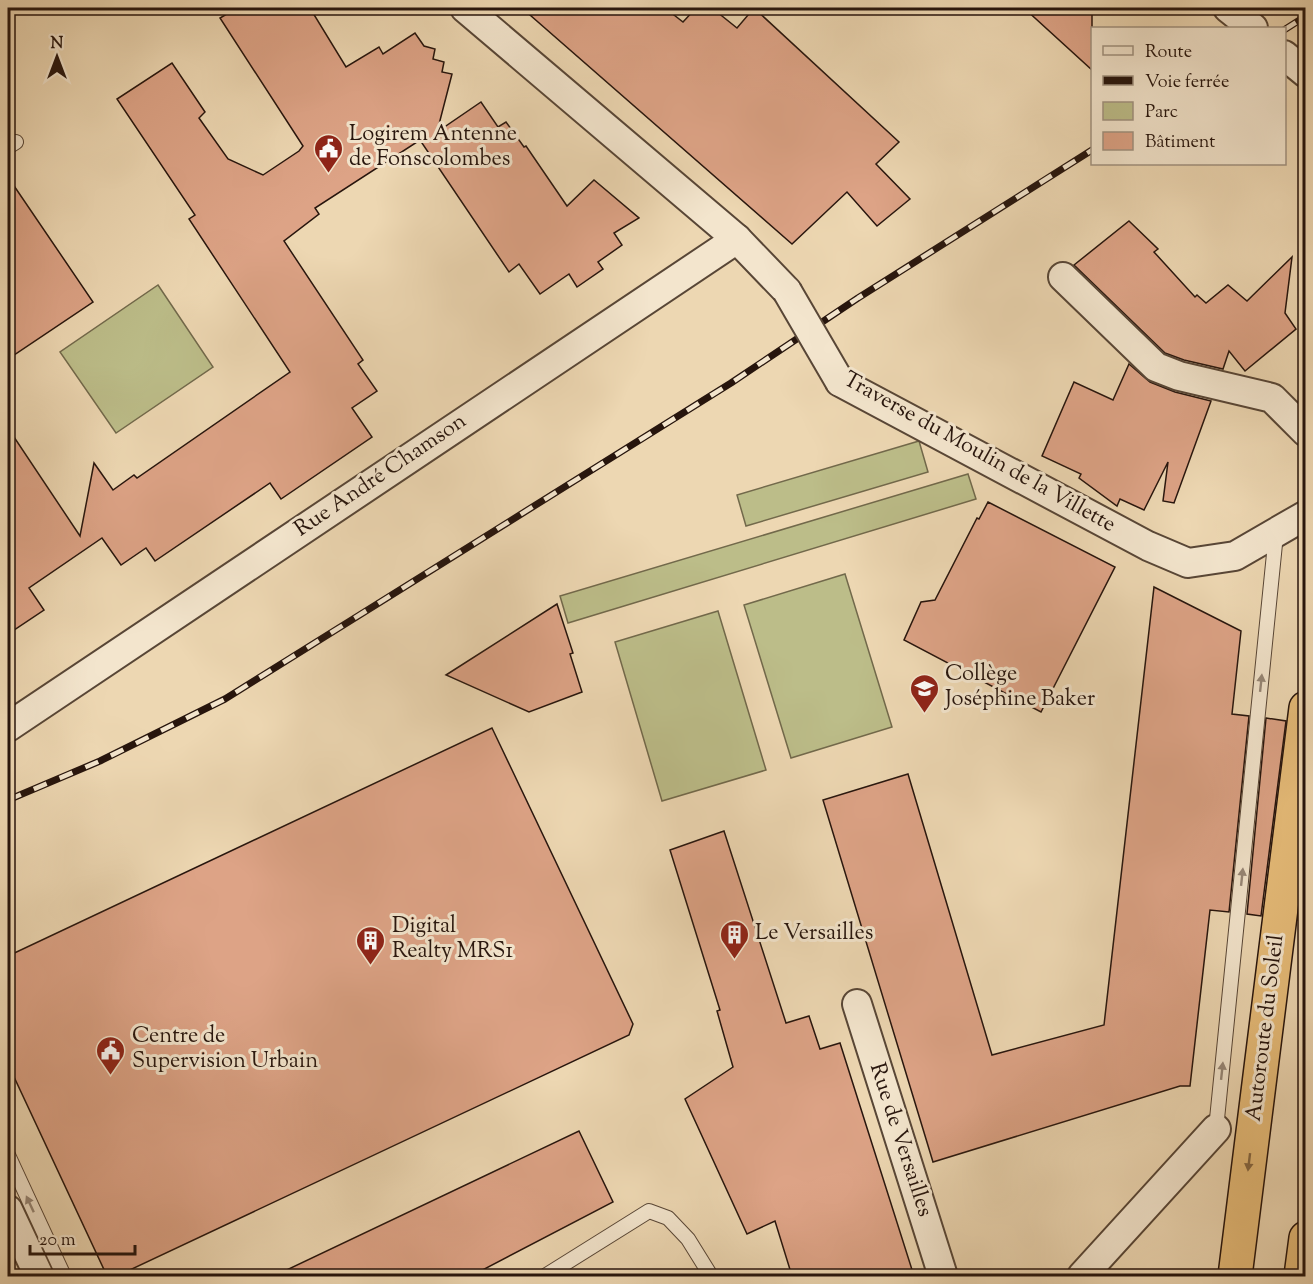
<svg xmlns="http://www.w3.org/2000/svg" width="1313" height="1284" viewBox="0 0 1313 1284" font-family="'Sorts Mill Goudy',serif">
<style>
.green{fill:#bcbd89;stroke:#72694b;stroke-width:1.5}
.building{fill:#dda386;stroke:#27150d;stroke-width:1.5}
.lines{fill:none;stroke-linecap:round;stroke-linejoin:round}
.lane-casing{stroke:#584636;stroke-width:16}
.street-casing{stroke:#584636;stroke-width:32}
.highway-casing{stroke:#27150d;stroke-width:36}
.lane{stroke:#f3e5cd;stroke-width:14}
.street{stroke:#f3e5cd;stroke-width:28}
.highway{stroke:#e6bc79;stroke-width:33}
.rail-casing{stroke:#27150d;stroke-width:7}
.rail{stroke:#f3e5cd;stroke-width:4.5;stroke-dasharray:14;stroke-linecap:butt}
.street-bridge-casing{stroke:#584636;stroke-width:32;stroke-linecap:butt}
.street-bridge{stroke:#f3e5cd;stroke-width:28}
.oneway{fill:#978777}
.oneway2{fill:#866843}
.labels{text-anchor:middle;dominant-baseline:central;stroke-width:6;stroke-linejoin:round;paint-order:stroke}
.poi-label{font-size:22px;fill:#27150d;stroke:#f3e5cd;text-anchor:start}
.street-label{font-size:22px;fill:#27150d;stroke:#f3e5cd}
</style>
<rect width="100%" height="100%" fill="#edd7b2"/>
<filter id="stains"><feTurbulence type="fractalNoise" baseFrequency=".00333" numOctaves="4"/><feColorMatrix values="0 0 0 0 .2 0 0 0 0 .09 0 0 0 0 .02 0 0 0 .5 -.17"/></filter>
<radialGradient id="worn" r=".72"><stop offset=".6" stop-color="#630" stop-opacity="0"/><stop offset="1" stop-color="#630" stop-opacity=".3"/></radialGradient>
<g class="green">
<polygon points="158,285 213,367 116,433 60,352"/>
<polygon points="919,441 928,472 746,526 737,495"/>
<polygon points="968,474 976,499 568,623 560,596"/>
<polygon points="845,574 892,727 791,758 744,605"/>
<polygon points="718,611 766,770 662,801 615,642"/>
</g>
<g class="building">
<polygon points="237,8 310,8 346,67 379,47 383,54 415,33 424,46 435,49 433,59 444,62 442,72 452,74 437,132 481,102 498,127 506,122 524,147 526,146 567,206 594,180 639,218 614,233 622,245 598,262 603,269 577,287 569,274 540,294 519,264 509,272 420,140 315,208 319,214 284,241 363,360 358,364 377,391 352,408 372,437 281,499 270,483 155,561 146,548 121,565 102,538 29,588 44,610 8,634 8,428 80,536 94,463 113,490 134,475 137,478 290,372 189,219 195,215 117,99 172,63 205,112 199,118 228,159 263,175 299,151 303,146 220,18"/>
<polygon points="522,8 665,8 683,22 696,8 712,8 737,28 754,8 899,142 876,164 910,199 877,226 847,192 792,244"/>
<polygon points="1024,8 1092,8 1092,70"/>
<polygon points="8,177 93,302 8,359"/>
<polygon points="1129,221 1158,249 1154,252 1195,297 1197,295 1206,303 1228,285 1247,301 1292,257 1285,313 1296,329 1245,371 1229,351 1223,369 1184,360 1165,353 1074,265"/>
<polygon points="1129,364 1150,382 1175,392 1211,401 1174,503 1163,501 1168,462 1144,510 1120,499 1117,506 1079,478 1081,474 1042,456 1074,382 1113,400"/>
<polygon points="988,502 1115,567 1041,712 904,640 921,602 935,600 977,518 979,519"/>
<polygon points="1154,587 1241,631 1232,714 1249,716 1229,912 1210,910 1190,1086 1180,1086 933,1162 823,800 908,774 992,1055 1104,1025"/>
<polygon points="557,604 573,653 570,654 582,692 529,712 446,675"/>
<polygon points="1266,718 1286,721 1261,916 1247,914"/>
<polygon points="492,728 633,1024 629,1035 117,1276 107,1276 8,1064 8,956"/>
<polygon points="724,831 786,1023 809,1016 820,1049 840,1043 914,1276 792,1276 775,1221 747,1234 685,1099 733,1067 717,1011 720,1010 670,850"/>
<polygon points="1305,863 1305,921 1298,920"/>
<polygon points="579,1131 613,1202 471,1276 274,1276"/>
</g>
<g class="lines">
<defs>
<g id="lane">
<polyline points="8,147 16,142"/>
<polyline points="1216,1129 1276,534"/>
<polyline points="8,1155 64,1276"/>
<polyline points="545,1276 649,1211 668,1218 688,1239 711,1276"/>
</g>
<g id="street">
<polyline points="465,8 737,239 787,291"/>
<polyline points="1228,8 1253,28"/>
<polyline points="1284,55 1306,73"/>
<polyline points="1063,277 1156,367 1179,376 1272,398 1306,432"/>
<polyline points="840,382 1148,546 1188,563 1235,556 1306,515"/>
<polyline points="8,727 737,239"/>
<polyline points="857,1004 943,1276"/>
<polyline points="8,1210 39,1276"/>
<polyline points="1082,1276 1216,1129"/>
</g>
<g id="highway">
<polyline points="1235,1276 1306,708"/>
<polyline points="1301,1276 1306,1238"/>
</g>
</defs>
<use href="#lane" class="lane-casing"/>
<use href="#street" class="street-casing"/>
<use href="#highway" class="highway-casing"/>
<use href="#lane" class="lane"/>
<use href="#street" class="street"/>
<use href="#highway" class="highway"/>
<defs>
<g id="rail">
<polyline points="1284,30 1306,16"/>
<polyline points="8,800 100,761 225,699 731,383 858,298 1092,150"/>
</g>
</defs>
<use href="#rail" class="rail-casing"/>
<use href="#rail" class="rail"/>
<defs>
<polyline id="street-bridge" points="787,291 840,382"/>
</defs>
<use href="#street-bridge" class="street-bridge-casing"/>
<use href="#street-bridge" class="street-bridge"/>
</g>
<defs><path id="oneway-solid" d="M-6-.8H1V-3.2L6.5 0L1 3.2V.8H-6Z" transform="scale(1.5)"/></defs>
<g class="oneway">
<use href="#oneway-solid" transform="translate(1261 683) rotate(-84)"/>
<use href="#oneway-solid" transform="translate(1242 877) rotate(-84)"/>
<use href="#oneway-solid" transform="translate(1222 1071) rotate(-84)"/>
<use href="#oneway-solid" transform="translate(30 1204) rotate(-115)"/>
</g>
<use class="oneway2" href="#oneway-solid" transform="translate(1249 1162) rotate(97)"/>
<defs>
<symbol id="civic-pin" viewBox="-11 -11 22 30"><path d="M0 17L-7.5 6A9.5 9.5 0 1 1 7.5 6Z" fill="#8f2418" stroke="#f3e5cd"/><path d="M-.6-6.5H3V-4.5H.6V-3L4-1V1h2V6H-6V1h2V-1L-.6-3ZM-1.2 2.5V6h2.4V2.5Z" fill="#fff"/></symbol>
<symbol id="school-pin" viewBox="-11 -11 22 30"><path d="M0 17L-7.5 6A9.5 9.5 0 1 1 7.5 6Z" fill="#8f2418" stroke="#f3e5cd"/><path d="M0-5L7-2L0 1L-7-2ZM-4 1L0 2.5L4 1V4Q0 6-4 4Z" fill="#fff"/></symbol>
<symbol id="building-pin" viewBox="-11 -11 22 30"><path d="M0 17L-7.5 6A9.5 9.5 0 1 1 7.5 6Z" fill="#8f2418" stroke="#f3e5cd"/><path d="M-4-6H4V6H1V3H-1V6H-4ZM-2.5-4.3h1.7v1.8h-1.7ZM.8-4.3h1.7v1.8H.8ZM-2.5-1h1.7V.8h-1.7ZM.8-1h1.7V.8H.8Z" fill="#fff"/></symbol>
</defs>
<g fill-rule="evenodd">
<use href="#civic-pin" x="312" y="132" width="33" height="45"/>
<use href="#school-pin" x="908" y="672" width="33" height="45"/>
<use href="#building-pin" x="718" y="918" width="33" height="45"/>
<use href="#building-pin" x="354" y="924" width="33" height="45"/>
<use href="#civic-pin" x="94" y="1034" width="33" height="45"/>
</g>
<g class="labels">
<g class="poi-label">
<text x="349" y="135">Logirem Antenne<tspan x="349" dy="25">de Fonscolombes</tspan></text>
<text x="945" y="675">Collège<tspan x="945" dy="25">Joséphine Baker</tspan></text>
<text x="392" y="927">Digital<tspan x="392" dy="25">Realty MRS1</tspan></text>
<text x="755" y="934">Le Versailles</text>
<text x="132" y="1037">Centre de<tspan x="132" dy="25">Supervision Urbain</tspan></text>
</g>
<g class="street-label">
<text transform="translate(979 453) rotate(29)">Traverse du Moulin de la Villette</text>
<text transform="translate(381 476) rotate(-34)">Rue André Chamson</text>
<text transform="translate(1266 1028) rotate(-83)">Autoroute du Soleil</text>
<text transform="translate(900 1140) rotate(72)">Rue de Versailles</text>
</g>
</g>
<rect width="1313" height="1284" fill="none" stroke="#edd7b2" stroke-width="30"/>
<rect x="9" y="9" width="1295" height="1266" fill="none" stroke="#27150d" stroke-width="3"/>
<rect x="15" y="15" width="1283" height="1254" fill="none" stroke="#27150d" stroke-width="1.5"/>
<rect x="1091" y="27" width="195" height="138" fill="#f3e5cd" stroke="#a19280" stroke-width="1.5"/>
<rect x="1103" y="46" width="30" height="9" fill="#f3e5cd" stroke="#a19280" stroke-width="1.5"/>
<text x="1145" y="57" font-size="18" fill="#27150d">Route</text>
<rect x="1103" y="76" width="30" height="9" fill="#27150d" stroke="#a19280" stroke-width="1.5"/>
<text x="1145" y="87" font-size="18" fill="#27150d">Voie ferrée</text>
<rect x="1103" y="102" width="30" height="18" fill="#bcbd89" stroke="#a19280" stroke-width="1.5"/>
<text x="1145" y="117" font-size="18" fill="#27150d">Parc</text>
<rect x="1103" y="132" width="30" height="18" fill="#dda386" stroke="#a19280" stroke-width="1.5"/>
<text x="1145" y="147" font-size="18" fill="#27150d">Bâtiment</text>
<g transform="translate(57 57)" stroke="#f3e5cd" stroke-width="4.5" paint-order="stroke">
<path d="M0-4.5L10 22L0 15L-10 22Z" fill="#27150d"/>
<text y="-9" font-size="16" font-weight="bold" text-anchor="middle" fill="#27150d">N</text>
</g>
<path d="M30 1245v9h105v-9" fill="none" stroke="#27150d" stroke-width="3"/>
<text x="39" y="1245" font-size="18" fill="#27150d" stroke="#f3e5cd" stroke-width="4.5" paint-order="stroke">20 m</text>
<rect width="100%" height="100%" filter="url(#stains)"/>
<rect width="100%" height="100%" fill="url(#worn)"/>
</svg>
